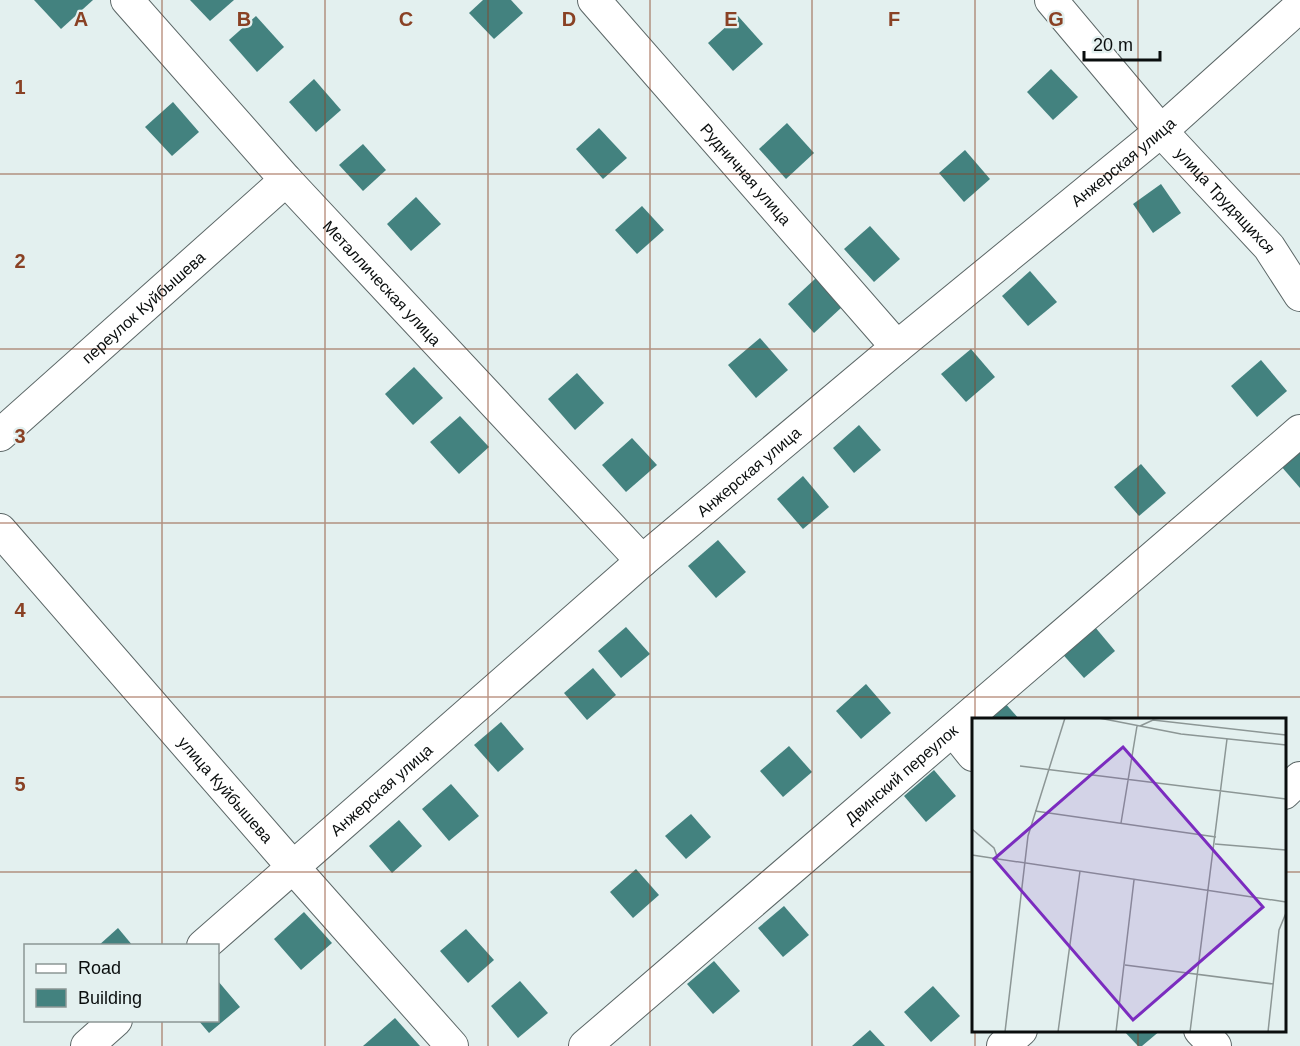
<svg xmlns="http://www.w3.org/2000/svg" width="1300" height="1046" viewBox="0 0 1300 1046" font-family="Arial,sans-serif">
<style>
.building{fill:#43827f}
.lines{fill:none;stroke-linecap:round;stroke-linejoin:round}
.minor-casing{stroke:#5b6666;stroke-width:34}
.minor{stroke:#fff;stroke-width:32}
.grid{fill:none;stroke:#894124;stroke-width:1.5;stroke-opacity:0.55}
.labels{text-anchor:middle;dominant-baseline:central;stroke-width:4.5;stroke-linejoin:round;paint-order:stroke}
.street-label{font-size:16px;fill:#0a0e0e;stroke:#e3f0ef}
.inset-road{fill:none;stroke:#8c9695;stroke-width:1.5}
.view{fill:#7b2cbf;fill-opacity:0.15;stroke:#7b2cbf;stroke-width:3}
.inset-edge{fill:none;stroke:#0a0e0e;stroke-width:3}
.grid-label{font-size:20px;text-anchor:middle;font-weight:bold;fill:#894124;stroke:#e3f0ef;stroke-width:4.5;stroke-linejoin:round;paint-order:stroke}
</style>
<rect width="100%" height="100%" fill="#e3f0ef"/>
<g class="building">
<polygon points="34,0 93,0 61,29"/>
<polygon points="190,0 234,0 210,21"/>
<polygon points="483,0 511,0 523,13 494,39 469,13"/>
<polygon points="256,16 284,47 257,72 229,40"/>
<polygon points="738,16 763,44 733,71 708,43"/>
<polygon points="1051,69 1078,97 1053,120 1027,92"/>
<polygon points="314,79 341,110 316,132 289,102"/>
<polygon points="173,102 199,132 172,156 145,127"/>
<polygon points="787,123 814,153 786,179 759,149"/>
<polygon points="599,128 627,158 603,179 576,149"/>
<polygon points="363,144 386,170 363,191 339,165"/>
<polygon points="965,150 990,179 964,202 939,173"/>
<polygon points="1161,184 1181,213 1153,233 1133,204"/>
<polygon points="416,197 441,224 411,251 387,224"/>
<polygon points="642,206 664,230 637,254 615,230"/>
<polygon points="870,226 900,259 874,282 844,249"/>
<polygon points="1030,271 1057,302 1028,326 1002,296"/>
<polygon points="816,278 842,307 814,333 788,304"/>
<polygon points="760,338 788,370 756,398 728,365"/>
<polygon points="971,349 995,377 966,402 941,374"/>
<polygon points="1261,360 1287,391 1257,417 1231,386"/>
<polygon points="414,367 443,398 413,425 385,394"/>
<polygon points="577,373 604,403 575,430 548,399"/>
<polygon points="460,416 489,447 459,474 430,442"/>
<polygon points="859,425 881,450 854,473 833,448"/>
<polygon points="1300,435 1300,488 1274,458"/>
<polygon points="632,438 657,465 626,492 602,465"/>
<polygon points="1141,464 1166,493 1139,516 1114,487"/>
<polygon points="803,476 829,507 803,529 777,499"/>
<polygon points="718,540 746,572 716,598 688,566"/>
<polygon points="1090,621 1115,651 1084,678 1058,649"/>
<polygon points="626,627 650,654 621,678 598,651"/>
<polygon points="593,668 616,695 587,720 564,693"/>
<polygon points="866,684 891,713 861,739 836,711"/>
<polygon points="1004,702 1019,719 984,719"/>
<polygon points="501,722 524,749 498,772 474,745"/>
<polygon points="789,746 812,772 783,797 760,771"/>
<polygon points="934,770 956,796 926,822 904,796"/>
<polygon points="451,784 479,816 449,841 422,809"/>
<polygon points="691,814 711,837 686,859 665,836"/>
<polygon points="399,820 422,846 392,873 369,846"/>
<polygon points="636,869 659,895 633,918 610,892"/>
<polygon points="784,906 809,935 783,957 758,928"/>
<polygon points="304,912 332,943 301,970 274,939"/>
<polygon points="118,928 133,946 98,946"/>
<polygon points="466,929 494,960 468,983 440,951"/>
<polygon points="714,961 740,991 713,1014 687,984"/>
<polygon points="218,981 240,1007 209,1033 198,1020 218,1020"/>
<polygon points="520,981 548,1013 518,1038 491,1006"/>
<polygon points="933,986 960,1016 931,1042 904,1012"/>
<polygon points="395,1018 420,1046 363,1046"/>
<polygon points="870,1030 885,1046 852,1046"/>
<polygon points="1123,1030 1161,1030 1142,1046 1138,1046"/>
</g>
<g class="lines">
<defs>
<g id="minor">
<path id="s1" d="M 127,0 L 286,180 L 642,561"/>
<path id="s2" d="M 594,0 L 897,347"/>
<path id="s3" d="M 1051,0 L 1161,131 L 1269,247 L 1300,295"/>
<path id="s4" d="M 0,435 L 286,180"/>
<path id="s5" d="M 0,530 L 293,867 L 452,1046"/>
<polyline points="953,730 973,755"/>
<polyline points="1284,793 1300,778"/>
<path id="s6" d="M 203,946 L 642,561 L 897,347 L 1161,131 L 1300,6"/>
<polyline points="1200,1030 1215,1046"/>
<polyline points="87,1046 116,1020"/>
<path id="s7" d="M 585,1046 L 1300,431"/>
<polyline points="1003,1046 1021,1030"/>
</g>
</defs>
<use href="#minor" class="minor-casing"/>
<use href="#minor" class="minor"/>
</g>
<path class="grid" d="M 162,0 L 162,946M 325,0 L 325,1046M 488,0 L 488,1046M 650,0 L 650,1046M 812,0 L 812,1046M 975,0 L 975,719M 1138,0 L 1138,719M 0,174 L 1300,174M 0,349 L 1300,349M 0,523 L 1300,523M 0,697 L 1300,697M 0,872 L 973,872M 1284,872 L 1300,872M 162,1020 L 162,1046M 975,1030 L 975,1046M 1138,1030 L 1138,1046"/>
<g class="labels">
<g class="street-label">
<text stroke="none"><textPath href="#s6" startOffset="1209">Анжерская улица</textPath></text>
<text stroke="none"><textPath href="#s2" startOffset="231">Рудничная улица</textPath></text>
<text stroke="none"><textPath href="#s3" startOffset="266">улица Трудящихся</textPath></text>
<text stroke="none"><textPath href="#s1" startOffset="381">Металлическая улица</textPath></text>
<text stroke="none"><textPath href="#s4" startOffset="192">переулок Куйбышева</textPath></text>
<text stroke="none"><textPath href="#s6" startOffset="723">Анжерская улица</textPath></text>
<text stroke="none"><textPath href="#s7" startOffset="417">Двинский переулок</textPath></text>
<text stroke="none"><textPath href="#s5" startOffset="344">улица Куйбышева</textPath></text>
<text stroke="none"><textPath href="#s6" startOffset="237">Анжерская улица</textPath></text>
</g>
</g>
<g transform="translate(972 718)">
<rect width="314" height="314" fill="#e3f0ef"/>
<path class="inset-road" d="M 127,0 L 209,16 L 314,27M 168,8 L 181,2 L 314,17M 48,48 L 314,81M 63,93 L 244,119M 149,105 L 165,8M 0,111 L 22,130 L 26,141M 243,126 L 314,132M 0,137 L 314,184M 153,247 L 301,266M 33,314 L 56,118 L 93,0M 86,314 L 108,153M 144,314 L 162,162M 218,314 L 255,21M 296,314 L 307,212 L 314,195"/>
<path class="view" d="M 151,29 L 291,189 L 161,302 L 22,141 Z"/>
<rect width="314" height="314" class="inset-edge"/>
</g>
<g class="grid-label">
<text x="81" y="26">A</text>
<text x="244" y="26">B</text>
<text x="406" y="26">C</text>
<text x="569" y="26">D</text>
<text x="731" y="26">E</text>
<text x="894" y="26">F</text>
<text x="1056" y="26">G</text>
<text x="20" y="94">1</text>
<text x="20" y="268">2</text>
<text x="20" y="443">3</text>
<text x="20" y="617">4</text>
<text x="20" y="791">5</text>
</g>
<rect x="24" y="944" width="195" height="78" fill="#e3f0ef" stroke="#8c9695" stroke-width="1.5"/>
<rect x="36" y="964" width="30" height="9" fill="#ffffff" stroke="#8c9695" stroke-width="1.5"/>
<text x="78" y="974" font-size="18" fill="#0a0e0e">Road</text>
<rect x="36" y="989" width="30" height="18" fill="#43827f" stroke="#8c9695" stroke-width="1.5"/>
<text x="78" y="1004" font-size="18" fill="#0a0e0e">Building</text>
<path d="M1084 51v9h76v-9" fill="none" stroke="#0a0e0e" stroke-width="3"/>
<text x="1093" y="51" font-size="18" fill="#0a0e0e" stroke="#e3f0ef" stroke-width="4.5" paint-order="stroke">20 m</text>
</svg>
